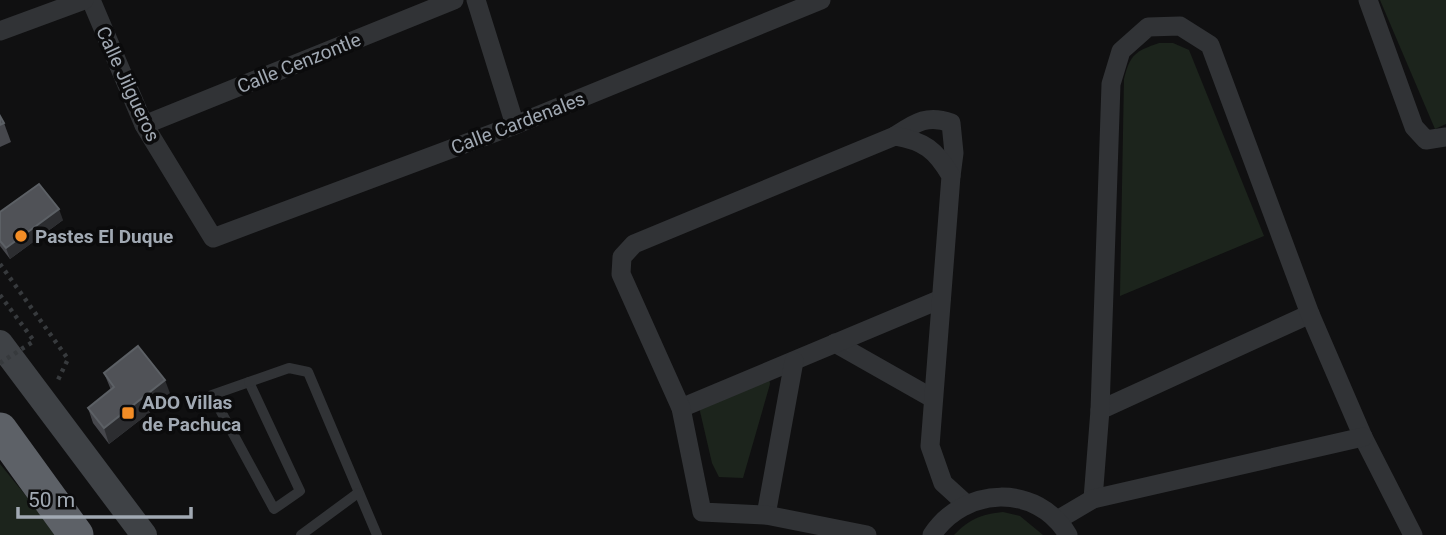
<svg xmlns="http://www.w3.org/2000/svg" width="1446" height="535" viewBox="0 0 1446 535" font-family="Roboto,sans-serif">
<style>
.green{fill:#1c241c}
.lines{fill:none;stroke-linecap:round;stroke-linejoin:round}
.path{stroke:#373a3d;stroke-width:4.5;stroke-dasharray:3.5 5;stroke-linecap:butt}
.lane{stroke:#313336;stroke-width:10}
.street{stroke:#313336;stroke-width:19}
.secondary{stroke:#3f4246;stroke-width:26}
.highway{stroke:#5d6167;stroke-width:35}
.path-bridge{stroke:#373a3d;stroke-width:4.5;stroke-dasharray:3.5 5;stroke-linecap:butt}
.wall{fill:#46474c}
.shaded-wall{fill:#2c2d30}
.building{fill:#505257;stroke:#5c6065;stroke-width:2}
.poi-dot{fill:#f38d26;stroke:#0b0b0c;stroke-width:2.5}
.labels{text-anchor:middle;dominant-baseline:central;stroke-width:7;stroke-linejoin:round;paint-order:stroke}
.street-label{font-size:19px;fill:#a1a9b3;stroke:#0b0b0c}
.poi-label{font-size:19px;font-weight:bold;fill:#a1a9b3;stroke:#0b0b0c;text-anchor:start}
</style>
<rect width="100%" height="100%" fill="#101011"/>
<g class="green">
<polygon points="1380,0 1446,0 1446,124 1435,129"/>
<path d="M 1159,43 L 1173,43 L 1189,50 L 1264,236 L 1120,296 L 1124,79 C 1130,54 1136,51 1159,43 Z"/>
<polygon points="768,366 770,384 743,478 719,477 712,463 696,394"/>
<polygon points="0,464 58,535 0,535"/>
<path d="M 1003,512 L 1020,516 L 1043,535 L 954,535 C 969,519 982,514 1003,512 Z"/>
</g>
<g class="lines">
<g class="path">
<polyline points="0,264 68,359 57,382"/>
<polyline points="0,295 34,341"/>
</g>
<g class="lane">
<polygon points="249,382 300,491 274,509 212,395"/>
<polyline points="249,382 289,368 308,372 377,535"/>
<polyline points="301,535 358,493"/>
</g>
<g class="street">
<polyline points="91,0 144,125 213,238 515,125 821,0"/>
<polyline points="476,0 515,125"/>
<polyline points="1368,0 1414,127 1426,140 1446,137"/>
<polyline points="0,31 84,0"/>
<polyline points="144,125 454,0"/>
<path d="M 895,136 C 915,123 927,114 951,123 L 954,153 L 951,176"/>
<polyline points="835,343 932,398"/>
<polyline points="681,408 941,299"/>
<polyline points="1100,410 1310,314"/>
<polyline points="1093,499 1100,410 1111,84 1121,51 1148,27 1180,26 1210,45 1310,314 1363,437 1413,535"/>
<polyline points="766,515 794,361"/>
<polyline points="1059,519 1093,499 1363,437"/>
<path d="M 867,535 L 766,515 L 702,512 L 681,408 L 621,274 L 622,257 L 634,244 L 895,136 C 924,141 936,150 951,176 L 930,446 L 943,483 L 965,503"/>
<path d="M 932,535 C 964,486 1037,483 1068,535"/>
</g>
<polyline class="secondary" points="0,343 144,535"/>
<polyline class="highway" points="0,430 76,535"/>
<polyline class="path-bridge" points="0,363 34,341"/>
</g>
<g class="wall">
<polygon points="0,116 4,123 11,142 0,147"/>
<polygon points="0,212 63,220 10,259 0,246"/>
<polygon points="104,373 171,396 109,444 93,423 88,408 111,390"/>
</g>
<g class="shaded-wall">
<polygon points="59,209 63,220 10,259 6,248"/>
<polygon points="165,380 171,396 109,444 104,428"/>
</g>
<g class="building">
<polygon points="0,116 4,123 0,125"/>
<polygon points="39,184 59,209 6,248 0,241 0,212"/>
<polygon points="138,346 165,380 104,428 88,408 114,387 104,373"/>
</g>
<g class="poi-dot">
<circle cx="21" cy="236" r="7"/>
<rect x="121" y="406" width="14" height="14" rx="3.5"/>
</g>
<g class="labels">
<g class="street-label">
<text transform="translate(299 63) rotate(-22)">Calle Cenzontle</text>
<text transform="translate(128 84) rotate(65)">Calle Jilgueros</text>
<text transform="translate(518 123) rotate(-21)">Calle Cardenales</text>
</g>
<g class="poi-label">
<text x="35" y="236">Pastes El Duque</text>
<text x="142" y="402">ADO Villas<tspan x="142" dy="22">de Pachuca</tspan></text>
</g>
</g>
<path d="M18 507v10h173v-10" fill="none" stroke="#a1a9b3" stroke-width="3.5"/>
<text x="28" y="507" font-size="21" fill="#a1a9b3" stroke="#0b0b0c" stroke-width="5" paint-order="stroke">50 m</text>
</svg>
